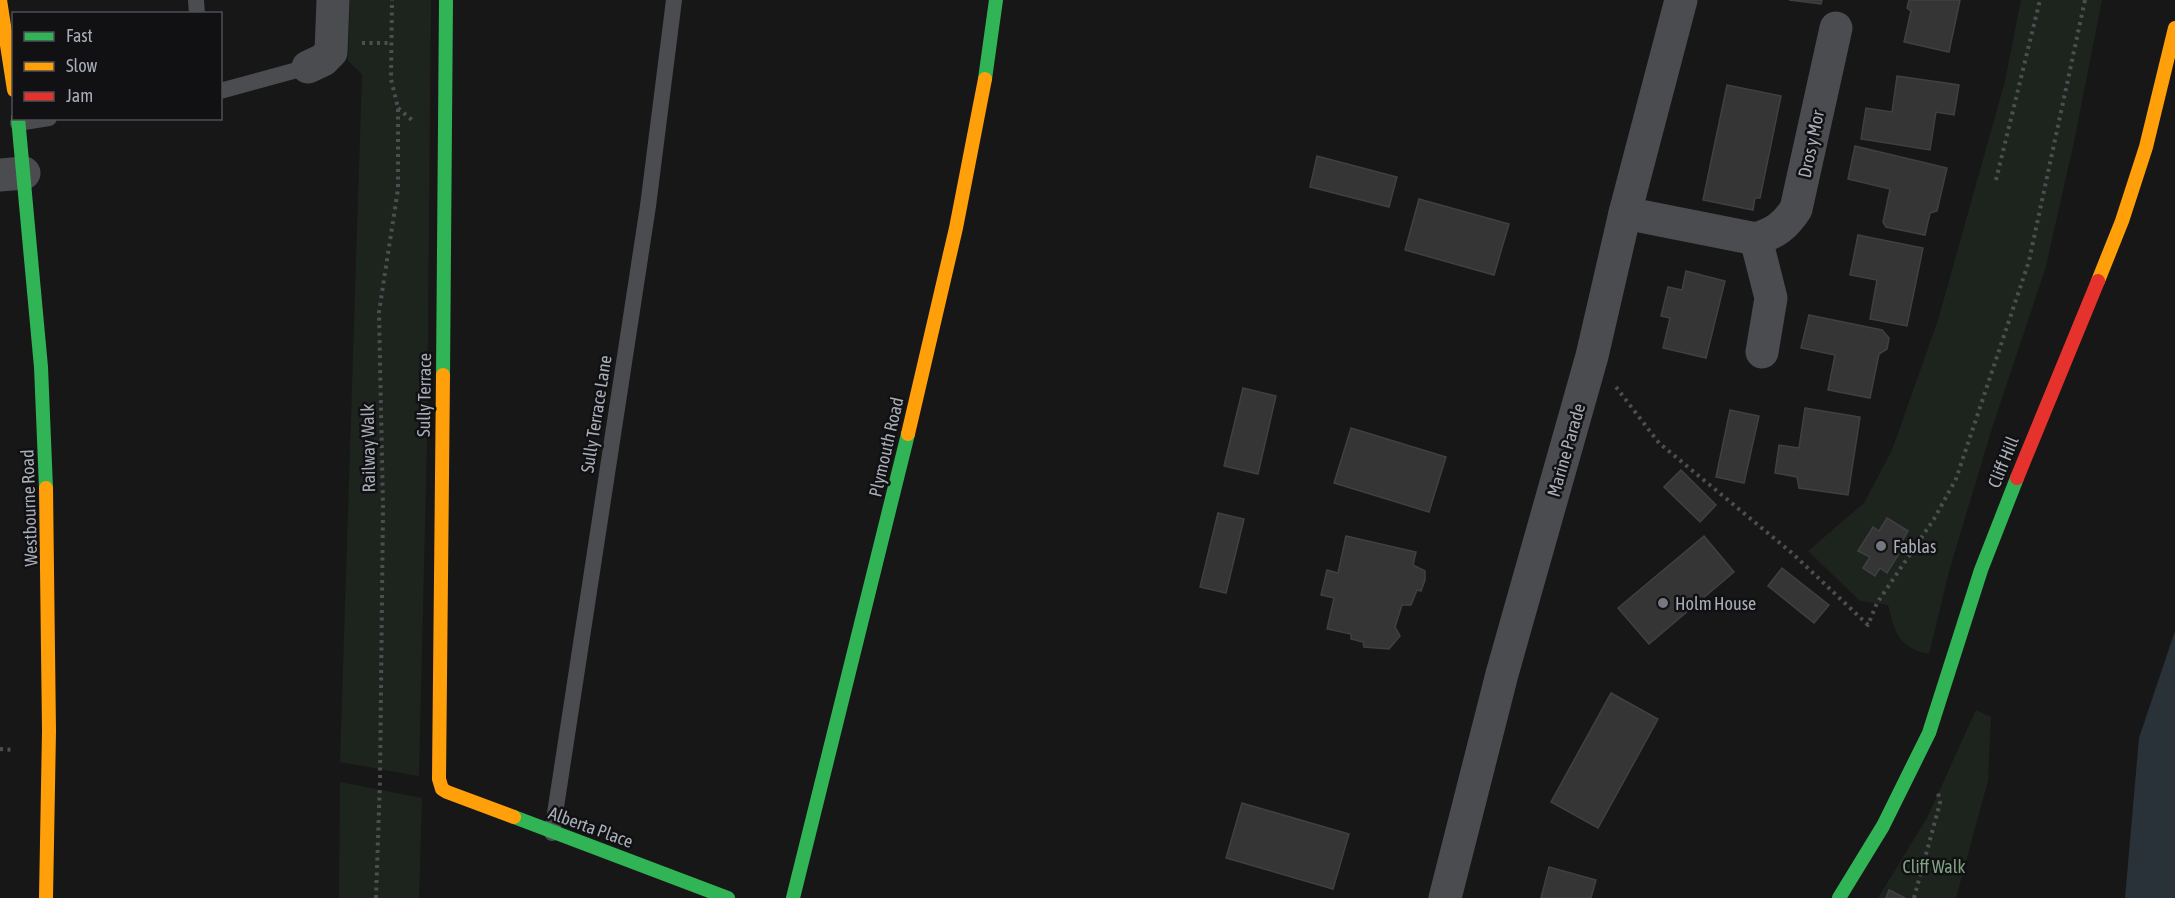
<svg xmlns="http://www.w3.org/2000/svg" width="2175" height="898" viewBox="0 0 2175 898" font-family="'Asap Condensed',sans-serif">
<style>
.green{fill:#1d241e}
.water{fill:#2a3239}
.building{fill:#353536;stroke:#3f4043;stroke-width:1.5}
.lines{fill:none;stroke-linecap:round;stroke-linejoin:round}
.path{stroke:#4d4e52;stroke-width:4;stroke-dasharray:3 4.5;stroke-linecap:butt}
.lane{stroke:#4b4c50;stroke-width:16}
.street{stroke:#4b4c50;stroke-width:33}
.fast{stroke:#30b455;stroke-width:14}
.slow{stroke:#ff9f0a;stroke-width:14}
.jam{stroke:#e5322d;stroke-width:14}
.poi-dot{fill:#757880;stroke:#111113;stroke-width:2}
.labels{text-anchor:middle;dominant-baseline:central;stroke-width:5;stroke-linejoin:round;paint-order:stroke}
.street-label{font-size:18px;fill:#a8adb8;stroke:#111113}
.poi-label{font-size:18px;fill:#a8adb8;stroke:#111113;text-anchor:start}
.park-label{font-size:18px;fill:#7fa381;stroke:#111113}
</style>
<rect width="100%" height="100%" fill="#171717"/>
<g class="green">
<polygon points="350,0 431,0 427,441 419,776 340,762 362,74 348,61"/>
<path d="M 2021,0 L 2102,0 L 2074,142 L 2045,270 L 1993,425 L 1950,568 L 1929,654 C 1898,648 1895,632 1888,605 L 1860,601 L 1808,551 L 1864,503 L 1892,450 L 1938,320 L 2005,81 Z"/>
<polygon points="1976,710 1991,717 1988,781 1956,898 1878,898 1927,818"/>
<polygon points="340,782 422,798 419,898 339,898"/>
</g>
<polygon class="water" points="2175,631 2175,898 2125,898 2139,738"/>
<g class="building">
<polygon points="1789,0 1822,0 1821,4"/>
<polygon points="1909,0 1960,0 1949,52 1904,42 1911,11 1907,8"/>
<polygon points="1897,76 1959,85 1954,115 1936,112 1930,150 1861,139 1866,108 1892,112"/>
<polygon points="1727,85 1781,96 1760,198 1755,198 1753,210 1703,200"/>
<polygon points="1855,146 1947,168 1937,211 1930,213 1925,235 1886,227 1883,222 1890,189 1848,179"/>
<polygon points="1317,156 1397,177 1389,207 1310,187"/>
<polygon points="1419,199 1509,224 1494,275 1405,250"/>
<polygon points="1858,235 1923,248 1907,326 1870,319 1877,280 1850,275"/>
<polygon points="1686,271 1725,281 1706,358 1663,348 1670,318 1661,316 1668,287 1682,290"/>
<polygon points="1809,315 1882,330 1889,338 1887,349 1879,354 1870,398 1828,390 1835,355 1801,348"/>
<polygon points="1243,388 1276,396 1258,474 1224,466"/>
<polygon points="1805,408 1860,417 1848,495 1799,488 1797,477 1775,473 1779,445 1799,448"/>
<polygon points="1730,410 1759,416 1744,483 1716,477"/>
<polygon points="1351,428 1446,457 1429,512 1334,483"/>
<polygon points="1681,470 1716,505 1700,522 1664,487"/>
<polygon points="1218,513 1244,519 1226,593 1200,587"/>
<polygon points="1887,518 1908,531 1900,545 1903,547 1887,573 1880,568 1875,576 1863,568 1870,557 1858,551 1873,527 1879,531"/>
<polygon points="1346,536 1416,552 1413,565 1425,571 1425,580 1421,591 1417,590 1411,605 1402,605 1395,627 1400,636 1389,649 1364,647 1363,642 1351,639 1351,634 1327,629 1334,598 1321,595 1327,570 1338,573"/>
<polygon points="1704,536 1734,572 1649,644 1618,608"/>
<polygon points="1782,568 1829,605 1814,623 1768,586"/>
<polygon points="1611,693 1658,719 1598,828 1551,802"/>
<polygon points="1242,803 1349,834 1333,889 1226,858"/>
<polygon points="1549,867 1596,880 1591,898 1541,898"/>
<polygon points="1889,890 1905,898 1886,898"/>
</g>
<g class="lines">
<g class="path">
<polyline points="362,43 392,43"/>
<polyline points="398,108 413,121"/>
<polyline points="1996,180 2040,0"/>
<polyline points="1616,387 1659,443 1792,553 1868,625 1877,603 1934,519 1956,479 2029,261 2085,0"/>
<polyline points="0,749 15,750"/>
<polyline points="376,898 380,780 383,508 379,312 398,189 398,108 391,79 392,0"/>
<polyline points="1914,898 1940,803 1938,792"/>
</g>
<g class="lane">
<polyline points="196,0 197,14"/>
<polyline points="220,91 308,67"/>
<polyline points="18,123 49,118"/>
<polyline points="552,833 648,206 674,0"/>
</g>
<g class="street">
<polyline points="308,67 323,60 331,52 333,0"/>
<polyline points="0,175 24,173"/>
<path d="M 1625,213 L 1756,239 C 1775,233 1785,226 1796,209 L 1836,28"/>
<polyline points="1756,239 1771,298 1762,352"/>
<polyline points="1445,898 1502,674 1592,356 1625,213 1681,0"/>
</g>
<g class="fast">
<polyline points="985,79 996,0"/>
<polyline points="18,118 41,367 46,488"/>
<polyline points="443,375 446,0"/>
<polyline points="514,817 728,898"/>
<polyline points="793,898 908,434"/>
<polyline points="1839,898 1883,826 1929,733 1981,570 2017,478"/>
</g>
<g class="slow">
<polyline points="0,0 14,90"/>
<polyline points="2098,281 2122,221 2146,147 2175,28"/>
<polyline points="443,375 439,779 442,789 447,792 514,817"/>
<polyline points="908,434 956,228 985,79"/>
<polyline points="46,898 49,731 46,488"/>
</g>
<polyline class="jam" points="2017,478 2098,281"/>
</g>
<g class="poi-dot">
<circle cx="1881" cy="546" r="6"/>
<circle cx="1663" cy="603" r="6"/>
</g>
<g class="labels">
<g class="street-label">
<text transform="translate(1811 144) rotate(-78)">Dros y Mor</text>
<text transform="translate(424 395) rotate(-89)">Sully Terrace</text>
<text transform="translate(596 414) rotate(-81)">Sully Terrace Lane</text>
<text transform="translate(886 447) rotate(-77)">Plymouth Road</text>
<text transform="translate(368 448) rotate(-91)">Railway Walk</text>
<text transform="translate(1566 450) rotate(-74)">Marine Parade</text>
<text transform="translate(2003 462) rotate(-68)">Cliff Hill</text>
<text transform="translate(29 508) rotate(-92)">Westbourne Road</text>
<text transform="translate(591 827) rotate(20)">Alberta Place</text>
</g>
<g class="poi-label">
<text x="1893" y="546">Fablas</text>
<text x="1675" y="603">Holm House</text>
</g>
<g class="park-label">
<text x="1934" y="866">Cliff Walk</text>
</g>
</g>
<rect x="12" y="12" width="210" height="108" fill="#111113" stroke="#4d4f55" stroke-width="1.5"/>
<rect x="24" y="32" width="30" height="9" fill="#30b455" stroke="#4d4f55" stroke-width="1.5"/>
<text x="66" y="42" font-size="18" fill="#a8adb8">Fast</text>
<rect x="24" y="62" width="30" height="9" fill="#ff9f0a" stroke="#4d4f55" stroke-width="1.5"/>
<text x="66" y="72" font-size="18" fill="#a8adb8">Slow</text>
<rect x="24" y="92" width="30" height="9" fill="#e5322d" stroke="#4d4f55" stroke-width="1.5"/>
<text x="66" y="102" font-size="18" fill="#a8adb8">Jam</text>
</svg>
